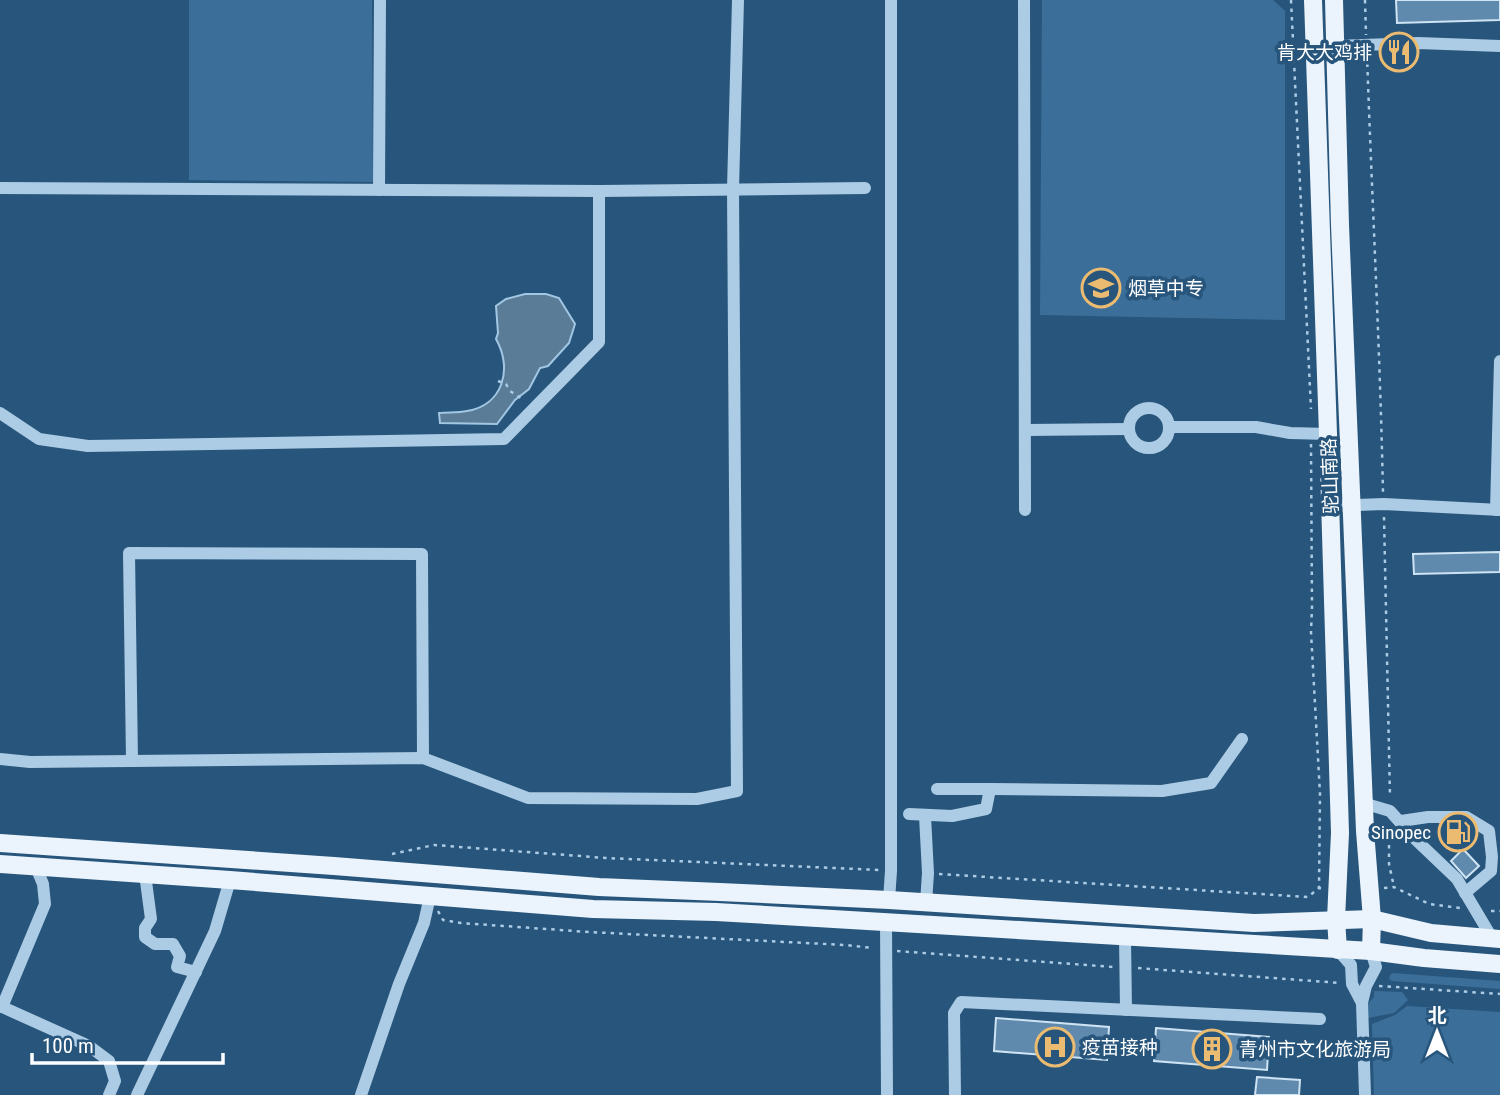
<svg xmlns="http://www.w3.org/2000/svg" width="1500" height="1095" viewBox="0 0 1500 1095" font-family="'Roboto Condensed','Noto Sans SC',sans-serif">
<style>
.green{fill:#3b6f99}
.water{fill:#5b7c97;stroke:#a1c7e4;stroke-width:2}
.building{fill:#608aad;stroke:#cee3f3;stroke-width:2}
.lines{fill:none;stroke-linecap:round;stroke-linejoin:round}
.path{stroke:#accbe4;stroke-width:2.5;stroke-dasharray:3.5 5;stroke-linecap:butt}
.minor{stroke:#accbe4;stroke-width:12}
.major{stroke:#ebf4fc;stroke-width:18}
.labels{text-anchor:middle;dominant-baseline:central;stroke-width:7;stroke-linejoin:round;paint-order:stroke}
.poi-label{font-size:19px;fill:#fff;stroke:#27557b;text-anchor:start}
.street-label{font-size:19px;fill:#fff;stroke:#27557b}
</style>
<rect width="100%" height="100%" fill="#27557b"/>
<g class="green">
<polygon points="189,0 372,0 373,182 189,180"/>
<polygon points="1042,0 1273,0 1285,11 1285,320 1040,315"/>
<polygon points="1393,973 1500,981 1500,989 1392,981 1389,979 1390,975"/>
<polygon points="1374,991 1402,992 1408,1000 1394,1013 1368,1018 1367,1005 1374,997"/>
<polygon points="1407,1006 1500,1012 1500,1095 1374,1095 1372,1024 1395,1015"/>
</g>
<path class="water" d="M 525,294 L 546,294 L 559,298 L 575,324 L 569,343 L 548,366 L 540,368 L 529,389 L 515,400 L 497,424 L 440,423 L 439,413 C 448,412 458,413 467,411 C 503,405 513,369 496,339 L 498,333 L 496,306 L 506,299 Z"/>
<g class="building">
<polygon points="1396,0 1500,0 1500,20 1397,23"/>
<polygon points="1500,552 1500,572 1414,574 1413,554"/>
<polygon points="1463,849 1479,866 1466,878 1451,861"/>
<polygon points="996,1018 1109,1027 1107,1060 994,1051"/>
<polygon points="1156,1028 1269,1037 1267,1070 1154,1061"/>
<polygon points="1257,1077 1300,1080 1299,1095 1255,1095"/>
</g>
<g class="lines">
<g class="path">
<polyline points="1291,0 1311,409"/>
<polyline points="1365,0 1366,35"/>
<path d="M 1367,55 C 1372,201 1380,347 1383,493"/>
<polyline points="498,381 506,384 510,391 524,400"/>
<polyline points="1311,444 1312,607 1311,632 1320,794 1319,888"/>
<polyline points="1384,517 1390,797"/>
<polyline points="1389,828 1389,864 1394,887"/>
<polyline points="392,854 434,845 606,858 880,870"/>
<polyline points="939,874 1308,897 1319,888 1325,889"/>
<polyline points="1384,888 1394,887 1429,904 1460,908"/>
<polyline points="438,911 443,920 461,923 589,932 845,945 873,948"/>
<polyline points="1491,911 1500,911"/>
<polyline points="897,951 1114,967"/>
<polyline points="1138,968 1341,983"/>
<polyline points="1379,986 1500,994"/>
</g>
<g class="minor">
<polyline points="1024,0 1025,510"/>
<polyline points="1335,46 1418,43 1500,46"/>
<polyline points="0,188 599,191 865,188"/>
<polyline points="379,190 380,0"/>
<circle cx="1149" cy="428" r="20"/>
<polyline points="0,413 39,439 88,446 504,439 599,342 599,191"/>
<polyline points="1169,427 1256,427 1290,433 1328,434"/>
<polyline points="1025,430 1129,429"/>
<polyline points="1330,506 1384,504 1500,510"/>
<polyline points="1496,510 1500,361"/>
<polyline points="0,759 30,762 423,758 528,798 697,799 737,791 733,189 738,0"/>
<polyline points="132,761 129,553 422,554 423,758"/>
<polyline points="937,789 990,789 1162,791 1211,783 1242,739"/>
<polyline points="1363,803 1390,811 1415,839 1457,879 1492,938"/>
<polyline points="909,814 952,816 986,809 990,789"/>
<polyline points="925,816 928,873 926,903"/>
<polyline points="1401,821 1428,817 1466,817 1489,831 1492,857 1491,871 1465,893"/>
<polyline points="145,874 151,919 145,928 145,937 155,944 173,944 180,956 177,967 196,972"/>
<polyline points="889,900 891,871 891,0"/>
<polyline points="886,922 887,1095"/>
<polyline points="1125,937 1126,1010"/>
<polyline points="1338,950 1351,965 1352,984 1362,1003"/>
<polyline points="0,1006 89,1046 109,1061 115,1081 109,1095"/>
<polyline points="2,1007 45,904 43,884 36,867"/>
<polyline points="137,1095 215,931 230,880"/>
<polyline points="361,1095 399,984 424,923 430,896"/>
<polyline points="955,1095 954,1013 961,1002 1320,1019"/>
<polyline points="1365,1095 1362,1003 1366,986 1376,967 1371,951"/>
</g>
<g class="major">
<polyline points="1313,0 1328,434 1340,833 1336,919 1338,950"/>
<polyline points="1334,0 1340,225 1365,831 1372,919 1371,951"/>
<polyline points="0,843 334,866 599,887 720,892 889,900 1254,923 1372,919 1431,933 1500,939"/>
<polyline points="0,864 230,880 593,909 716,912 1371,951 1424,958 1500,964"/>
</g>
</g>
<defs>
<symbol id="restaurant-ring" viewBox="-11 -11 22 22"><circle r="9.5" fill="#27557b" stroke="#ecbb72" stroke-width="1.5"/><path d="M-5-6h1v4h1v-4h1v4h1v-4h1v5L-1.5 .5V6h-2V.5L-5-1ZM5-6V6H3V1.5H1.5Q1.5-4 5-6Z" fill="#ecbb72"/></symbol>
<symbol id="school-ring" viewBox="-11 -11 22 22"><circle r="9.5" fill="#27557b" stroke="#ecbb72" stroke-width="1.5"/><path d="M0-5L7-2L0 1L-7-2ZM-4 1L0 2.5L4 1V4Q0 6-4 4Z" fill="#ecbb72"/></symbol>
<symbol id="fuel-ring" viewBox="-11 -11 22 22"><circle r="9.5" fill="#27557b" stroke="#ecbb72" stroke-width="1.5"/><path d="M-5.5-6h7V0h2V4h1.3V-2.5L3-4.5l.8-.8L6-3V5H2.5V1h-1V6h-7ZM-4.2-4.7v3.2H.2V-4.7Z" fill="#ecbb72"/></symbol>
<symbol id="hospital-ring" viewBox="-11 -11 22 22"><circle r="9.5" fill="#27557b" stroke="#ecbb72" stroke-width="1.5"/><path d="M-5-5h3v3.5h4V-5h3V5h-3V1.5h-4V5h-3Z" fill="#ecbb72"/></symbol>
<symbol id="building-ring" viewBox="-11 -11 22 22"><circle r="9.5" fill="#27557b" stroke="#ecbb72" stroke-width="1.5"/><path d="M-4-6H4V6H1V3H-1V6H-4ZM-2.5-4.3h1.7v1.8h-1.7ZM.8-4.3h1.7v1.8H.8ZM-2.5-1h1.7V.8h-1.7ZM.8-1h1.7V.8H.8Z" fill="#ecbb72"/></symbol>
</defs>
<g fill-rule="evenodd">
<use href="#restaurant-ring" x="1377" y="30" width="44" height="44"/>
<use href="#school-ring" x="1079" y="266" width="44" height="44"/>
<use href="#fuel-ring" x="1436" y="810" width="44" height="44"/>
<use href="#hospital-ring" x="1033" y="1025" width="44" height="44"/>
<use href="#building-ring" x="1190" y="1027" width="44" height="44"/>
</g>
<g class="labels">
<g class="poi-label">
<text x="1372" y="52" text-anchor="end">肯大大鸡排</text>
<text x="1128" y="288">烟草中专</text>
<text x="1431" y="832" text-anchor="end">Sinopec</text>
<text x="1082" y="1047">疫苗接种</text>
<text x="1239" y="1049">青州市文化旅游局</text>
</g>
<g class="street-label">
<text transform="translate(1330 476) rotate(-92)">驼山南路</text>
</g>
</g>
<g transform="translate(1437 1032)" stroke="#27557b" stroke-width="5" paint-order="stroke">
<path d="M0-5L12 26L0 18L-12 26Z" fill="#ffffff"/>
<text y="-10" font-size="19" font-weight="bold" text-anchor="middle" fill="#ffffff">北</text>
</g>
<path d="M32 1053v10h191v-10" fill="none" stroke="#ffffff" stroke-width="3.5"/>
<text x="42" y="1053" font-size="21" fill="#ffffff" stroke="#27557b" stroke-width="5" paint-order="stroke">100 m</text>
</svg>
